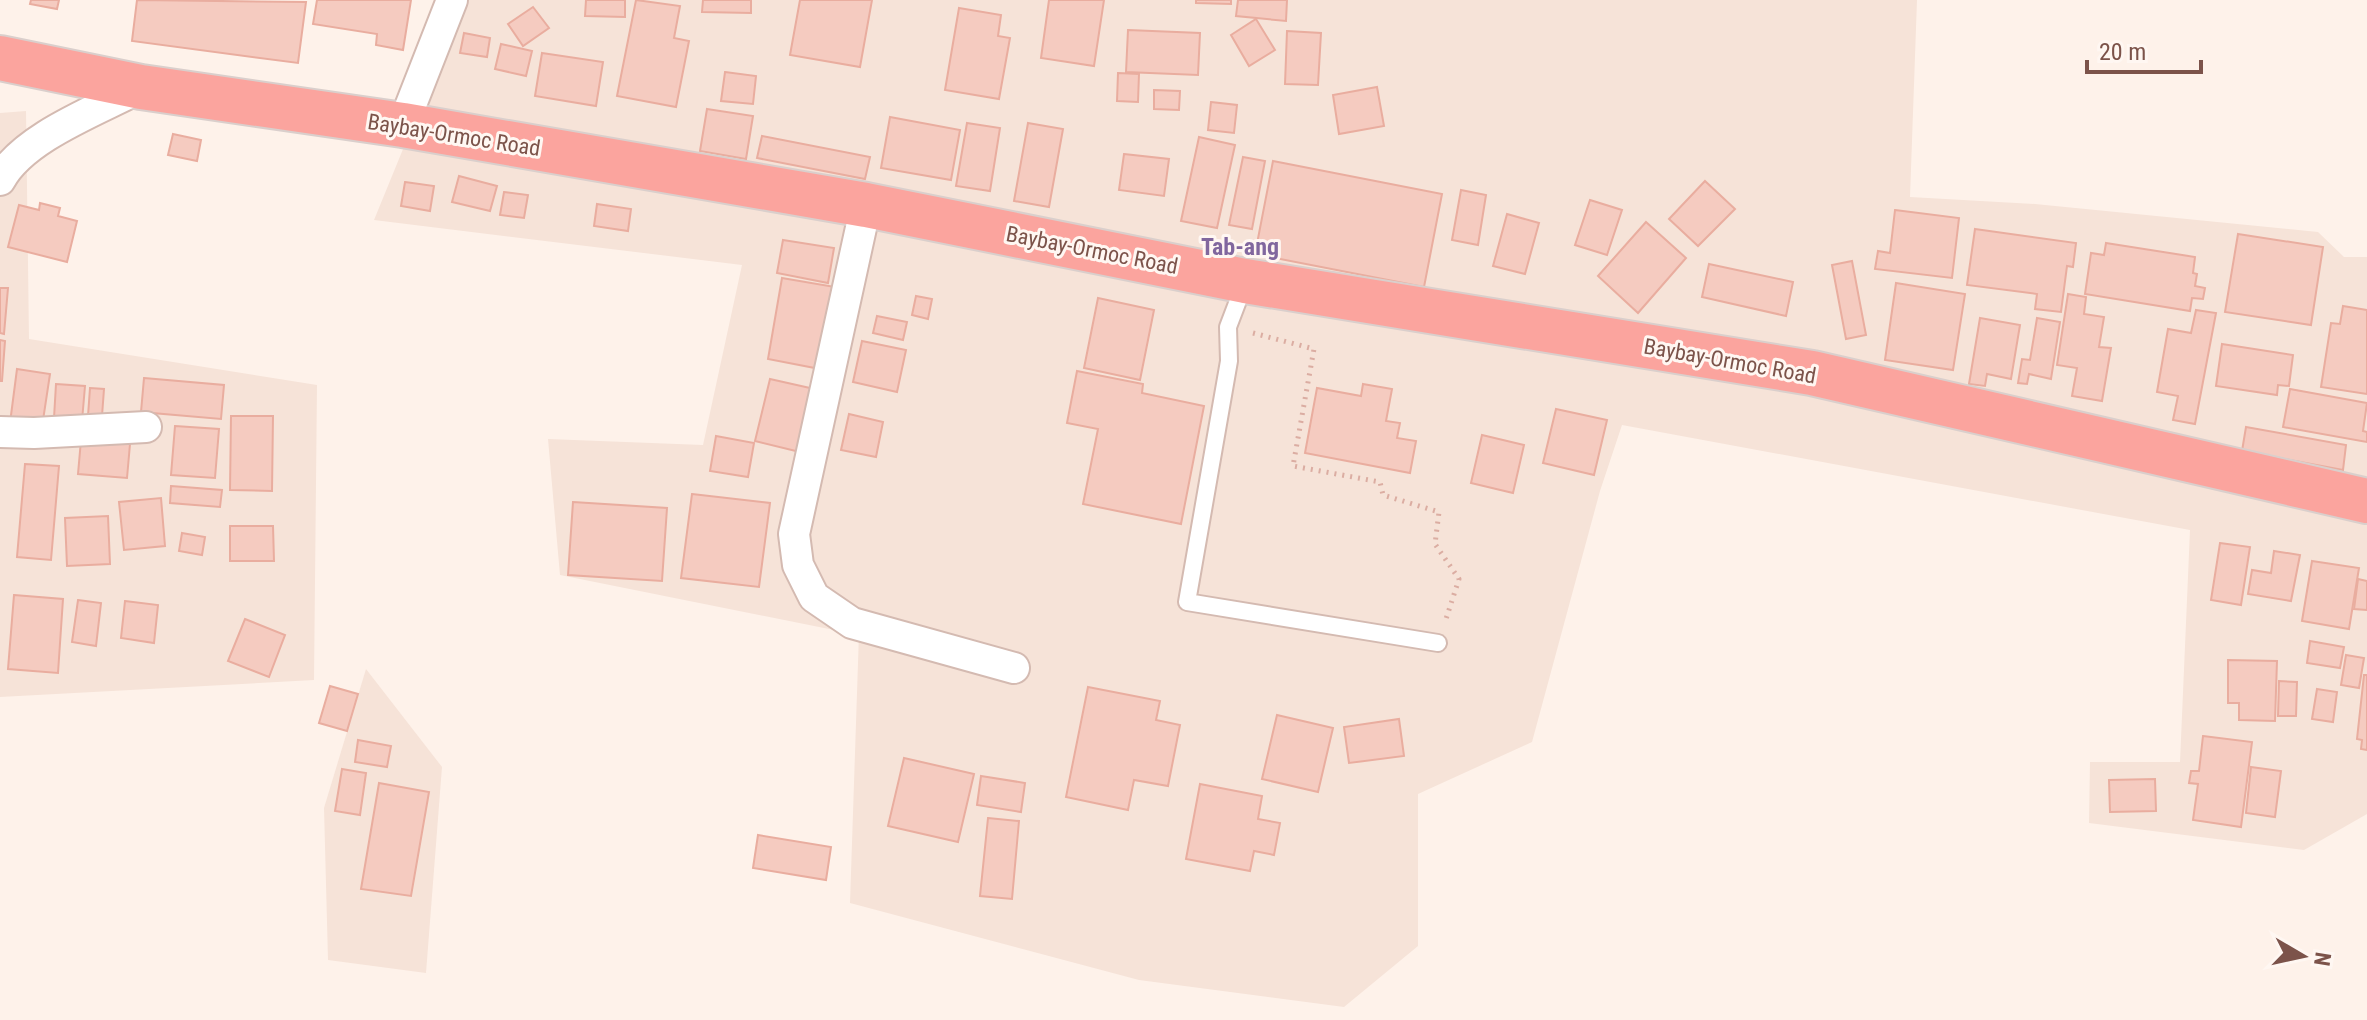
<svg xmlns="http://www.w3.org/2000/svg" width="2367" height="1020" viewBox="0 0 2367 1020" font-family="'Roboto Condensed',sans-serif">
<style>
.residential{fill:#f6e3d8}
.building{fill:#f5cbc0;stroke:#e9ad9f;stroke-width:2}
.lines{fill:none;stroke-linecap:round;stroke-linejoin:round}
.lane-casing{stroke:#d4bab1;stroke-width:20}
.street-casing{stroke:#d4bab1;stroke-width:34}
.highway-casing{stroke:#dacfcc;stroke-width:48}
.path{stroke:#dbada2;stroke-width:5;stroke-dasharray:2 6;stroke-linecap:butt}
.lane{stroke:#fff;stroke-width:16}
.street{stroke:#fff;stroke-width:30}
.highway{stroke:#fba49e;stroke-width:44}
.labels{text-anchor:middle;dominant-baseline:central;stroke-width:6;stroke-linejoin:round;paint-order:stroke}
.street-label{font-size:22px;fill:#7c534a;stroke:#fff7f2}
.neighbourhood-label{font-size:24px;font-weight:bold;fill:#81679e;stroke:#fff7f2}
</style>
<rect width="100%" height="100%" fill="#fef2ea"/>
<g class="residential">
<polygon points="464,0 1917,0 1910,197 2035,204 2318,232 2344,257 2367,257 2367,814 2304,850 2089,823 2090,762 2180,762 2190,530 1622,425 1600,491 1532,742 1418,794 1418,946 1344,1007 1139,980 850,903 859,633 829,629 560,575 548,439 703,445 742,265 374,220"/>
<polygon points="26,111 29,339 317,385 314,680 0,697 0,113"/>
<polygon points="366,669 442,767 426,973 328,960 324,808"/>
</g>
<g class="building">
<polygon points="31,0 59,0 57,9 30,4"/>
<polygon points="137,0 306,2 298,63 132,41"/>
<polygon points="317,0 411,0 403,50 376,45 377,34 313,24"/>
<polygon points="586,0 625,0 625,17 585,16"/>
<polygon points="636,0 680,6 674,38 689,41 676,107 617,96"/>
<polygon points="703,0 751,0 751,13 702,12"/>
<polygon points="800,0 872,0 860,67 790,55"/>
<polygon points="1049,0 1104,0 1094,66 1041,58"/>
<polygon points="1196,0 1231,0 1231,4 1196,3"/>
<polygon points="1238,0 1287,0 1286,21 1236,16"/>
<polygon points="533,7 549,28 523,46 508,24"/>
<polygon points="959,8 1001,15 998,36 1010,38 999,99 945,90"/>
<polygon points="1256,19 1275,50 1249,66 1231,35"/>
<polygon points="1128,30 1200,33 1198,75 1126,72"/>
<polygon points="1287,31 1321,33 1318,85 1285,84"/>
<polygon points="464,33 490,38 487,57 460,53"/>
<polygon points="501,44 532,51 526,76 495,69"/>
<polygon points="542,53 603,62 596,106 535,96"/>
<polygon points="725,72 756,76 753,104 721,101"/>
<polygon points="1118,73 1139,74 1138,102 1117,101"/>
<polygon points="1377,87 1384,126 1339,134 1333,95"/>
<polygon points="1154,90 1180,91 1179,110 1154,109"/>
<polygon points="1211,102 1237,105 1234,133 1208,130"/>
<polygon points="707,109 753,116 746,159 700,151"/>
<polygon points="890,117 960,130 951,180 881,168"/>
<polygon points="967,123 1000,128 990,191 956,186"/>
<polygon points="1028,123 1063,129 1049,207 1014,201"/>
<polygon points="173,134 201,140 197,161 168,155"/>
<polygon points="762,136 870,157 865,179 757,158"/>
<polygon points="1199,137 1235,145 1217,228 1181,221"/>
<polygon points="1124,154 1169,159 1164,196 1119,190"/>
<polygon points="1243,157 1265,161 1252,229 1229,225"/>
<polygon points="1273,161 1442,194 1424,287 1255,254"/>
<polygon points="459,176 497,186 490,211 452,202"/>
<polygon points="1705,181 1735,209 1698,246 1669,219"/>
<polygon points="405,182 434,186 430,211 401,206"/>
<polygon points="1461,190 1486,195 1478,245 1452,240"/>
<polygon points="504,192 528,195 524,218 500,215"/>
<polygon points="1590,200 1622,210 1607,255 1575,245"/>
<polygon points="40,203 60,208 58,216 77,221 67,262 8,247 19,205 39,210"/>
<polygon points="597,204 631,209 628,231 594,226"/>
<polygon points="1895,210 1959,218 1952,278 1875,269 1878,251 1890,253"/>
<polygon points="1507,214 1539,223 1525,274 1493,266"/>
<polygon points="1646,222 1686,258 1638,313 1598,276"/>
<polygon points="1975,229 2076,243 2073,267 2067,266 2061,312 2035,309 2037,294 1967,285"/>
<polygon points="2238,234 2323,247 2311,325 2225,312"/>
<polygon points="783,240 834,248 828,283 777,273"/>
<polygon points="2106,243 2195,257 2193,273 2197,274 2195,286 2205,288 2203,299 2192,298 2190,311 2085,294 2091,253 2104,255"/>
<polygon points="1852,261 1866,335 1846,339 1832,265"/>
<polygon points="1709,264 1793,282 1786,316 1702,297"/>
<polygon points="782,278 835,287 820,369 768,359"/>
<polygon points="1896,283 1965,294 1953,370 1885,360"/>
<polygon points="0,288 8,288 4,334 0,333"/>
<polygon points="2068,294 2086,297 2084,314 2104,317 2099,347 2111,348 2102,401 2072,396 2077,368 2057,365"/>
<polygon points="916,296 932,299 928,319 912,315"/>
<polygon points="1098,298 1154,310 1140,380 1084,368"/>
<polygon points="2343,306 2367,310 2367,394 2321,387 2331,323 2340,324"/>
<polygon points="2196,310 2216,313 2195,424 2173,420 2178,396 2157,392 2168,329 2191,333"/>
<polygon points="877,316 907,322 903,340 873,333"/>
<polygon points="1980,318 2020,325 2011,379 1987,374 1985,386 1969,384"/>
<polygon points="2037,318 2060,322 2051,379 2029,374 2027,384 2018,383 2022,359 2030,360"/>
<polygon points="0,340 5,341 2,381 0,381"/>
<polygon points="862,341 906,350 897,392 853,382"/>
<polygon points="2222,344 2293,355 2289,386 2278,385 2277,395 2216,386"/>
<polygon points="17,369 50,374 42,427 10,423"/>
<polygon points="1077,371 1143,384 1142,393 1204,406 1181,524 1083,504 1098,429 1067,423"/>
<polygon points="144,378 224,385 221,419 141,412"/>
<polygon points="770,379 819,390 804,453 755,441"/>
<polygon points="56,384 85,386 82,421 54,418"/>
<polygon points="1363,384 1392,389 1386,421 1400,423 1397,438 1416,441 1410,473 1305,453 1317,388 1361,396"/>
<polygon points="90,388 104,389 102,416 88,416"/>
<polygon points="2290,389 2367,403 2363,431 2367,432 2367,442 2283,427"/>
<polygon points="1556,409 1607,420 1594,475 1543,463"/>
<polygon points="849,414 883,422 876,457 841,450"/>
<polygon points="231,416 273,416 272,491 230,490"/>
<polygon points="175,426 219,429 215,478 171,475"/>
<polygon points="2246,427 2346,445 2343,470 2242,451"/>
<polygon points="1482,435 1524,445 1513,493 1471,483"/>
<polygon points="716,436 754,443 748,477 710,471"/>
<polygon points="81,440 130,444 127,478 78,474"/>
<polygon points="25,464 59,466 51,560 17,557"/>
<polygon points="171,486 222,490 220,507 170,503"/>
<polygon points="692,494 770,503 759,587 681,578"/>
<polygon points="161,498 165,546 124,550 119,502"/>
<polygon points="573,502 667,508 662,581 568,575"/>
<polygon points="108,516 110,564 67,566 65,518"/>
<polygon points="230,526 273,526 274,561 230,561"/>
<polygon points="182,533 205,537 202,555 179,551"/>
<polygon points="2220,543 2250,547 2241,605 2211,600"/>
<polygon points="2274,551 2300,555 2291,601 2248,594 2252,570 2271,573"/>
<polygon points="2312,561 2359,568 2349,629 2302,621"/>
<polygon points="2358,579 2367,581 2367,610 2354,609"/>
<polygon points="14,595 63,599 58,673 8,669"/>
<polygon points="78,600 101,603 96,646 72,642"/>
<polygon points="125,601 158,605 154,643 121,638"/>
<polygon points="245,619 285,635 269,677 228,661"/>
<polygon points="2310,641 2344,647 2340,668 2307,663"/>
<polygon points="2346,655 2364,658 2359,688 2341,685"/>
<polygon points="2228,660 2277,661 2275,721 2239,720 2239,703 2228,703"/>
<polygon points="2364,675 2367,675 2367,750 2361,749 2362,740 2357,739"/>
<polygon points="2279,681 2297,682 2296,716 2278,716"/>
<polygon points="330,686 358,694 347,731 319,723"/>
<polygon points="1088,687 1160,701 1156,720 1180,725 1168,786 1134,780 1128,810 1066,797"/>
<polygon points="2317,689 2337,692 2333,722 2312,719"/>
<polygon points="1277,715 1333,728 1318,792 1262,779"/>
<polygon points="1399,719 1404,756 1349,763 1344,727"/>
<polygon points="2203,736 2252,742 2241,827 2193,820 2198,784 2189,783 2191,771 2199,771"/>
<polygon points="358,740 391,746 387,767 355,762"/>
<polygon points="904,758 974,774 958,842 888,826"/>
<polygon points="2251,767 2281,771 2275,817 2246,813"/>
<polygon points="342,769 366,773 360,815 335,811"/>
<polygon points="981,776 1025,783 1021,812 977,805"/>
<polygon points="2155,779 2156,811 2110,812 2109,780"/>
<polygon points="379,783 429,792 411,896 361,889"/>
<polygon points="1200,784 1262,796 1258,819 1280,823 1274,855 1254,851 1250,871 1186,859"/>
<polygon points="988,818 1019,821 1012,899 980,896"/>
<polygon points="758,835 831,847 826,880 753,868"/>
</g>
<g class="lines">
<defs>
<polyline id="lane" points="1244,285 1228,327 1229,361 1187,602 1438,643"/>
<g id="street">
<polyline points="403,125 452,0"/>
<path d="M 0,180 C 23,137 98,110 141,87"/>
<polyline points="866,205 794,534 798,565 814,597 852,623 1014,668"/>
<polyline points="0,432 34,433 146,427"/>
</g>
<polyline id="highway" points="0,58 141,87 403,125 866,205 1245,281 1812,373 2367,501"/>
</defs>
<use href="#lane" class="lane-casing"/>
<use href="#street" class="street-casing"/>
<use href="#highway" class="highway-casing"/>
<polyline class="path" points="1253,333 1314,349 1293,466 1380,482 1383,495 1439,512 1435,544 1459,579 1446,619"/>
<use href="#lane" class="lane"/>
<use href="#street" class="street"/>
<use href="#highway" class="highway"/>
</g>
<g class="labels">
<g class="street-label">
<text transform="translate(454 135) rotate(9)">Baybay-Ormoc Road</text>
<text transform="translate(1092 250) rotate(11)">Baybay-Ormoc Road</text>
<text transform="translate(1730 361) rotate(10)">Baybay-Ormoc Road</text>
</g>
<g class="neighbourhood-label">
<text x="1240" y="247">Tab-ang</text>
</g>
</g>
<g transform="translate(2303 956) rotate(99)" stroke="#fff7f2" stroke-width="6" paint-order="stroke">
<path d="M0-6L14 30L0 20L-14 30Z" fill="#7c534a"/>
<text y="-12" font-size="22" font-weight="bold" text-anchor="middle" fill="#7c534a">N</text>
</g>
<path d="M2087 60v12h114v-12" fill="none" stroke="#7c534a" stroke-width="4"/>
<text x="2099" y="60" font-size="24" fill="#7c534a" stroke="#fff7f2" stroke-width="6" paint-order="stroke">20 m</text>
</svg>
